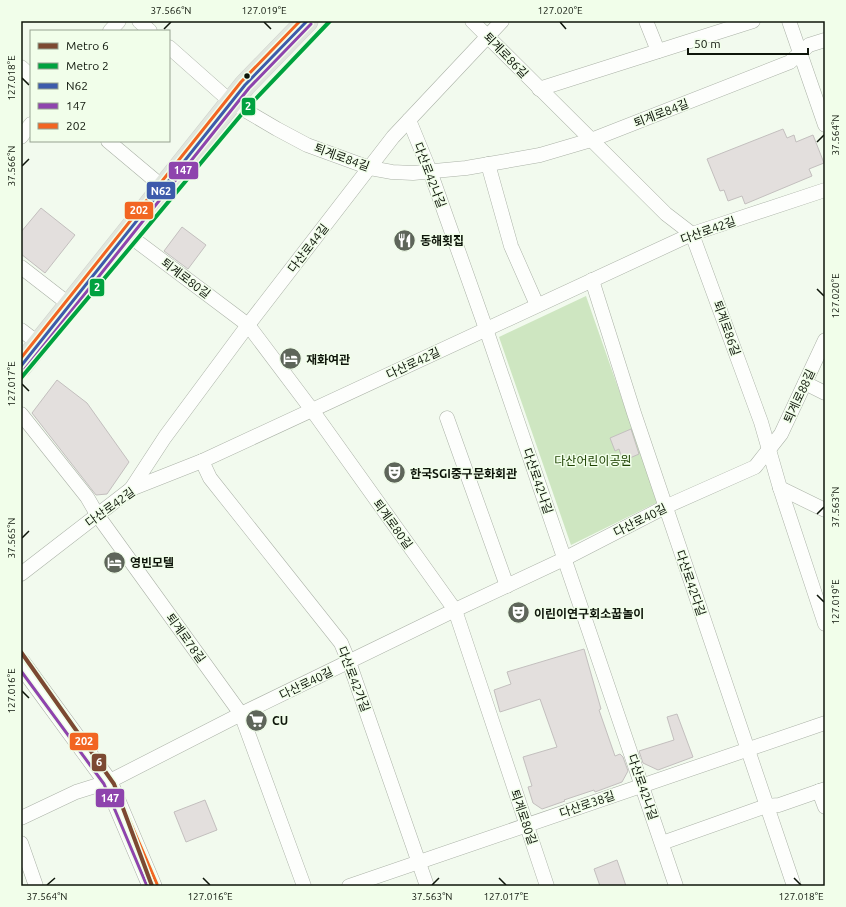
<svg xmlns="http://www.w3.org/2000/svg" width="846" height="907" viewBox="0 0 846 907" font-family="Ubuntu,'Noto Sans KR',sans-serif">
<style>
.green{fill:#cee6c1}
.building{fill:#e3dfdd;stroke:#c3bfbe}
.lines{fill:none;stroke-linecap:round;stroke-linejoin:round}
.street-casing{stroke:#abb2a7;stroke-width:15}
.secondary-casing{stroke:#abb2a7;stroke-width:20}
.primary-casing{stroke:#cfd3cc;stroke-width:23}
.street{stroke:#fdfefc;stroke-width:14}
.secondary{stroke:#fdfefc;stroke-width:19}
.primary{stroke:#e1e6de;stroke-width:22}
.bus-1-casing{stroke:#f1feea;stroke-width:6}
.bus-2-casing{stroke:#f1feea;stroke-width:6}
.bus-3-casing{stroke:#f1feea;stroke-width:6}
.bus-1{stroke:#3d5bab;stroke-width:3}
.bus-2{stroke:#8e44ad;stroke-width:3}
.bus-3{stroke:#f26522;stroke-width:3}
.metro-1-casing{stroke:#f1feea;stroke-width:7}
.metro-2-casing{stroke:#f1feea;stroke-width:7}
.metro-1{stroke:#7c4932;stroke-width:4}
.metro-2{stroke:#00a23f;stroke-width:4}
.ticks{fill:none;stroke:#0e150a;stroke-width:1.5}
.bus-dot{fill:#0e150a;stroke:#f1feea;stroke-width:1.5}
.labels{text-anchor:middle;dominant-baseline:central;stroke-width:3;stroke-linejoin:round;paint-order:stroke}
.street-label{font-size:12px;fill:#0e150a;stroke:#f1feea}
.poi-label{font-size:12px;font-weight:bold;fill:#0e150a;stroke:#f1feea;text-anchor:start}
.park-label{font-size:12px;fill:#1d4100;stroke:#f1feea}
.line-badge{stroke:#f1feea;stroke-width:1.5}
.badge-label{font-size:11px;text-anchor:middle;font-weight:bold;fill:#fff}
.neatline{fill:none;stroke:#0e150a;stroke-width:1.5}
.ticks-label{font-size:10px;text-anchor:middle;fill:#0e150a}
</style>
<rect width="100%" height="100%" fill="#f2faee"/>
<polygon class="green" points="586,296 658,502 571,545 499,337"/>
<g class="building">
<polygon points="783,129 787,138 794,135 796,142 813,135 824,163 809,169 812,176 745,204 742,196 728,201 724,190 720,191 707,159"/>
<polygon points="41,208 75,235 45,273 21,254 21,232"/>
<polygon points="182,227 206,245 188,269 164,251"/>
<polygon points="57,380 87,403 129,462 107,494 96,495 32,413"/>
<polygon points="631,429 639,454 623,461 619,449 615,451 610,438"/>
<polygon points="584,649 601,709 599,710 615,756 620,754 623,757 628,771 622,782 595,792 594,790 564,800 565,801 542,809 533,803 528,787 532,786 523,757 557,747 540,699 500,712 494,690 511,684 507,672"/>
<polygon points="677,714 693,757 658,770 643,763 639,751 674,740 667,717"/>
<polygon points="205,800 217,830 186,842 174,812"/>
<polygon points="617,860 626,886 600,886 594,869"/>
</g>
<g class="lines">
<defs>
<g id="street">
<polyline points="139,21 150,31"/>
<polyline points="472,21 666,214 692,234 761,422 780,488 825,624"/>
<polyline points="646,21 658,51"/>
<polyline points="789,21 825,125"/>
<polyline points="110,31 119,21"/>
<polyline points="169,47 231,102 277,129 307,145 370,168 392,172 413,173 466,168 540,155 591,140 790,62 809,45 825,40"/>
<polyline points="21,67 31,76"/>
<polyline points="539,89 753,21"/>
<polyline points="409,120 430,171 486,329 676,886"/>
<polyline points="21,137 31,124"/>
<polyline points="108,141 164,188"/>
<polyline points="488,164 511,246 537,305"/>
<polyline points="127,234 248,325 312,410 455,610 547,886"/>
<polyline points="21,267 70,305"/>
<polyline points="592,280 634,413 794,886"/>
<polyline points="21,330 38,343"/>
<polyline points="805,383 825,393"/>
<polyline points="21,414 87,497 98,516 241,714 304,886"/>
<polyline points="447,418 507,586"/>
<polyline points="202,461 210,478 341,643 349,662 427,886"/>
<polyline points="780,488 825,510"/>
<polyline points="131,489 165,437 248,325 393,137 502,21"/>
<polyline points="21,574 131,489 202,461 692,234 825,190"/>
<polyline points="819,791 825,807"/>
<polyline points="21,818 76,792 108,782 241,714 455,610 564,559 665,507 755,467 781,434 825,340"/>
<polyline points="21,843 36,886"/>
<polyline points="662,843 766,806 779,805 825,789"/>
<polyline points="349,886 825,723"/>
</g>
<polyline id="secondary" points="21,663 108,782 152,886"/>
<polyline id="primary" points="21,366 245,85 307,21"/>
</defs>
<use href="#street" class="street-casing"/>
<use href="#secondary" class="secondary-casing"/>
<use href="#primary" class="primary-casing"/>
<use href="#street" class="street"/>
<use href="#secondary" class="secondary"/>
<use href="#primary" class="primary"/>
<defs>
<polyline id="bus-1" points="21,366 245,85 307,21"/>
<g id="bus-2">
<polyline points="25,369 249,88 311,24"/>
<polyline points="21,671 104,784 147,886"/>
</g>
<g id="bus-3">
<polyline points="21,358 241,82 300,21"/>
<polyline points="25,660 112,780 157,884"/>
</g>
</defs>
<use href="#bus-1" class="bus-1-casing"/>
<use href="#bus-2" class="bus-2-casing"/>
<use href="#bus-3" class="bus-3-casing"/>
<use href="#bus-1" class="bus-1"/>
<use href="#bus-2" class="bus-2"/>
<use href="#bus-3" class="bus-3"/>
<defs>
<polyline id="metro-1" points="21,652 114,784 152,886"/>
<polyline id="metro-2" points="21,378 246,109 330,21"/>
</defs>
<use href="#metro-1" class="metro-1-casing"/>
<use href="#metro-2" class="metro-2-casing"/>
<use href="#metro-1" class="metro-1"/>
<use href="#metro-2" class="metro-2"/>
</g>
<path class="ticks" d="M 264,22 L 271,29M 560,22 L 566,29M 164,29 L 171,22M 22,78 L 29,85M 817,142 L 824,135M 22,166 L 29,159M 817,289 L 824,296M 22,384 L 29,391M 817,514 L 824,507M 22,538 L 29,531M 817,595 L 824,602M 22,691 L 29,698M 203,878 L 210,885M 499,878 L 506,885M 794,878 L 801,885M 47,885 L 55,878M 432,885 L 439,878"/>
<defs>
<symbol id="restaurant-disc" viewBox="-11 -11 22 22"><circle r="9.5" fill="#5e655a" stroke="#f1feea"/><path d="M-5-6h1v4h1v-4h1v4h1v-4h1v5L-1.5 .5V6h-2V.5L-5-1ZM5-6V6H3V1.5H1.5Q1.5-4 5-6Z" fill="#fff"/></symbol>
<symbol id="hotel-disc" viewBox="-11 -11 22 22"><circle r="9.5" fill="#5e655a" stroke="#f1feea"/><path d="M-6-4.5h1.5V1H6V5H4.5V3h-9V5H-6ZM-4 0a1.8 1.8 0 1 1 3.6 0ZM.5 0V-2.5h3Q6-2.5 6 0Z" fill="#fff"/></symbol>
<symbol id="theatre-disc" viewBox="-11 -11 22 22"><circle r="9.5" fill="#5e655a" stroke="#f1feea"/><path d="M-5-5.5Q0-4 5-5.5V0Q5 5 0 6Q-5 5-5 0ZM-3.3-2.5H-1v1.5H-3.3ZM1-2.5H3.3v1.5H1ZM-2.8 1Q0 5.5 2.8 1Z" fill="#fff"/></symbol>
<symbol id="supermarket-disc" viewBox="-11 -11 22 22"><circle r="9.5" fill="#5e655a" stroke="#f1feea"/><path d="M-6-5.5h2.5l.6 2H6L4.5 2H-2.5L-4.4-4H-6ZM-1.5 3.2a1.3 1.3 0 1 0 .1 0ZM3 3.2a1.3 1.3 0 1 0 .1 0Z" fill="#fff"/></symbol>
</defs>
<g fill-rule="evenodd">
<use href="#restaurant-disc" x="392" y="228" width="25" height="25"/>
<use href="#hotel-disc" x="278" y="346" width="25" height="25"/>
<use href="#theatre-disc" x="382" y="460" width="25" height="25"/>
<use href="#hotel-disc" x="102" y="550" width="25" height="25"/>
<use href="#theatre-disc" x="506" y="600" width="25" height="25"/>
<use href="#supermarket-disc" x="244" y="708" width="25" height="25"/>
</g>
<circle class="bus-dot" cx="247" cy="76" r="3.5"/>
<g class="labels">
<g class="street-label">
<text transform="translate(506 55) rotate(46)">퇴계로86길</text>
<text transform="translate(661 113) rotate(-21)">퇴계로84길</text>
<text transform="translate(342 157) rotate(20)">퇴계로84길</text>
<text transform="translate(430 175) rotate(69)">다산로42나길</text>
<text transform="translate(708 230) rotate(-20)">다산로42길</text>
<text transform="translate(308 248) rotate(-52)">다산로44길</text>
<text transform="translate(186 278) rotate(37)">퇴계로80길</text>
<text transform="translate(727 328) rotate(70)">퇴계로86길</text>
<text transform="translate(413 363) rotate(-25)">다산로42길</text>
<text transform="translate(799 396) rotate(-65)">퇴계로88길</text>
<text transform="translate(538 481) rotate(71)">다산로42나길</text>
<text transform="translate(110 507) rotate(-36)">다산로42길</text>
<text transform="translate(640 520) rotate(-27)">다산로40길</text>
<text transform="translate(393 524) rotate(54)">퇴계로80길</text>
<text transform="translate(691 583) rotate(71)">다산로42다길</text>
<text transform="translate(186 638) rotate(54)">퇴계로78길</text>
<text transform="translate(354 679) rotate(69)">다산로42가길</text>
<text transform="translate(306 683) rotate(-26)">다산로40길</text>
<text transform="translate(643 787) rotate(71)">다산로42나길</text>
<text transform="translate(587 804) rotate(-19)">다산로38길</text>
<text transform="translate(524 817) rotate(71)">퇴계로80길</text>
</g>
<g class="poi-label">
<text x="420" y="240">동해횟집</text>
<text x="306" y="359">재화여관</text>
<text x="410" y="473">한국SGI중구문화회관</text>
<text x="130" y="562">영빈모텔</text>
<text x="534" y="613">이린이연구회소꿉놀이</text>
<text x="272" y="720">CU</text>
</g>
<g class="park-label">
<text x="593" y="460">다산어린이공원</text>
</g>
</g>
<g class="line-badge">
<rect x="241" y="97" width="15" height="19" rx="4" fill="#00a23f"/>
<rect x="168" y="161" width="31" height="19" rx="4" fill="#8e44ad"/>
<rect x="146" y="181" width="30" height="19" rx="4" fill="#3d5bab"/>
<rect x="124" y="201" width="30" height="19" rx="4" fill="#f26522"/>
<rect x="89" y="278" width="16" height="19" rx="4" fill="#00a23f"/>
<rect x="69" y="732" width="30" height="19" rx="4" fill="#f26522"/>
<rect x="91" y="753" width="16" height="19" rx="4" fill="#7c4932"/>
<rect x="95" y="788" width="30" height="20" rx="4" fill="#8e44ad"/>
</g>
<g class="badge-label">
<text x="248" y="110">2</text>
<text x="183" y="174">147</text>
<text x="161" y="195">N62</text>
<text x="139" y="214">202</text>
<text x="97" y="291">2</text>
<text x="84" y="745">202</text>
<text x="99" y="766">6</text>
<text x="110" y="802">147</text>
</g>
<rect width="846" height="907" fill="none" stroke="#f1feea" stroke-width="44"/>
<rect x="30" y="30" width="140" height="112" fill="#f1feea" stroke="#96a190"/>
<rect x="38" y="43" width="20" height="6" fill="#7c4932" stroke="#96a190"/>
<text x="66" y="50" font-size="12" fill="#0e150a">Metro 6</text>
<rect x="38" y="63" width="20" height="6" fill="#00a23f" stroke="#96a190"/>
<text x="66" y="70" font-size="12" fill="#0e150a">Metro 2</text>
<rect x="38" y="83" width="20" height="6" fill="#3d5bab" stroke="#96a190"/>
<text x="66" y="90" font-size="12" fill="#0e150a">N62</text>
<rect x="38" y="103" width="20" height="6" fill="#8e44ad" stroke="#96a190"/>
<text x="66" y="110" font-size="12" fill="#0e150a">147</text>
<rect x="38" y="123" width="20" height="6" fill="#f26522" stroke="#96a190"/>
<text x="66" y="130" font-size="12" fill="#0e150a">202</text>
<path d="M688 48v6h120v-6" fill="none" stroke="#0e150a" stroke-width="2"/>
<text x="694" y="48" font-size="12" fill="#0e150a" stroke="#f1feea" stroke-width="3" paint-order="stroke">50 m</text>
<rect x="22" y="22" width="802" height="863" class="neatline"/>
<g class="ticks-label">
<text x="171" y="14">37.566°N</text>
<text x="264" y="14">127.019°E</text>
<text x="560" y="14">127.020°E</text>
<text transform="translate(11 78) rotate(-90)" y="4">127.018°E</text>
<text transform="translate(835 135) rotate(-90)" y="4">37.564°N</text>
<text transform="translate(11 166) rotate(-90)" y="4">37.566°N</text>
<text transform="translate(835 296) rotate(-90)" y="4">127.020°E</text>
<text transform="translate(11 384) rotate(-90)" y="4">127.017°E</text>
<text transform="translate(835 507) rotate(-90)" y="4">37.563°N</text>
<text transform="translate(11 538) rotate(-90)" y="4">37.565°N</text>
<text transform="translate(835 602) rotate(-90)" y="4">127.019°E</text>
<text transform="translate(11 691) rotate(-90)" y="4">127.016°E</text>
<text x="47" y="900">37.564°N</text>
<text x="210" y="900">127.016°E</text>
<text x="432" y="900">37.563°N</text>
<text x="506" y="900">127.017°E</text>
<text x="801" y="900">127.018°E</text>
</g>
</svg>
